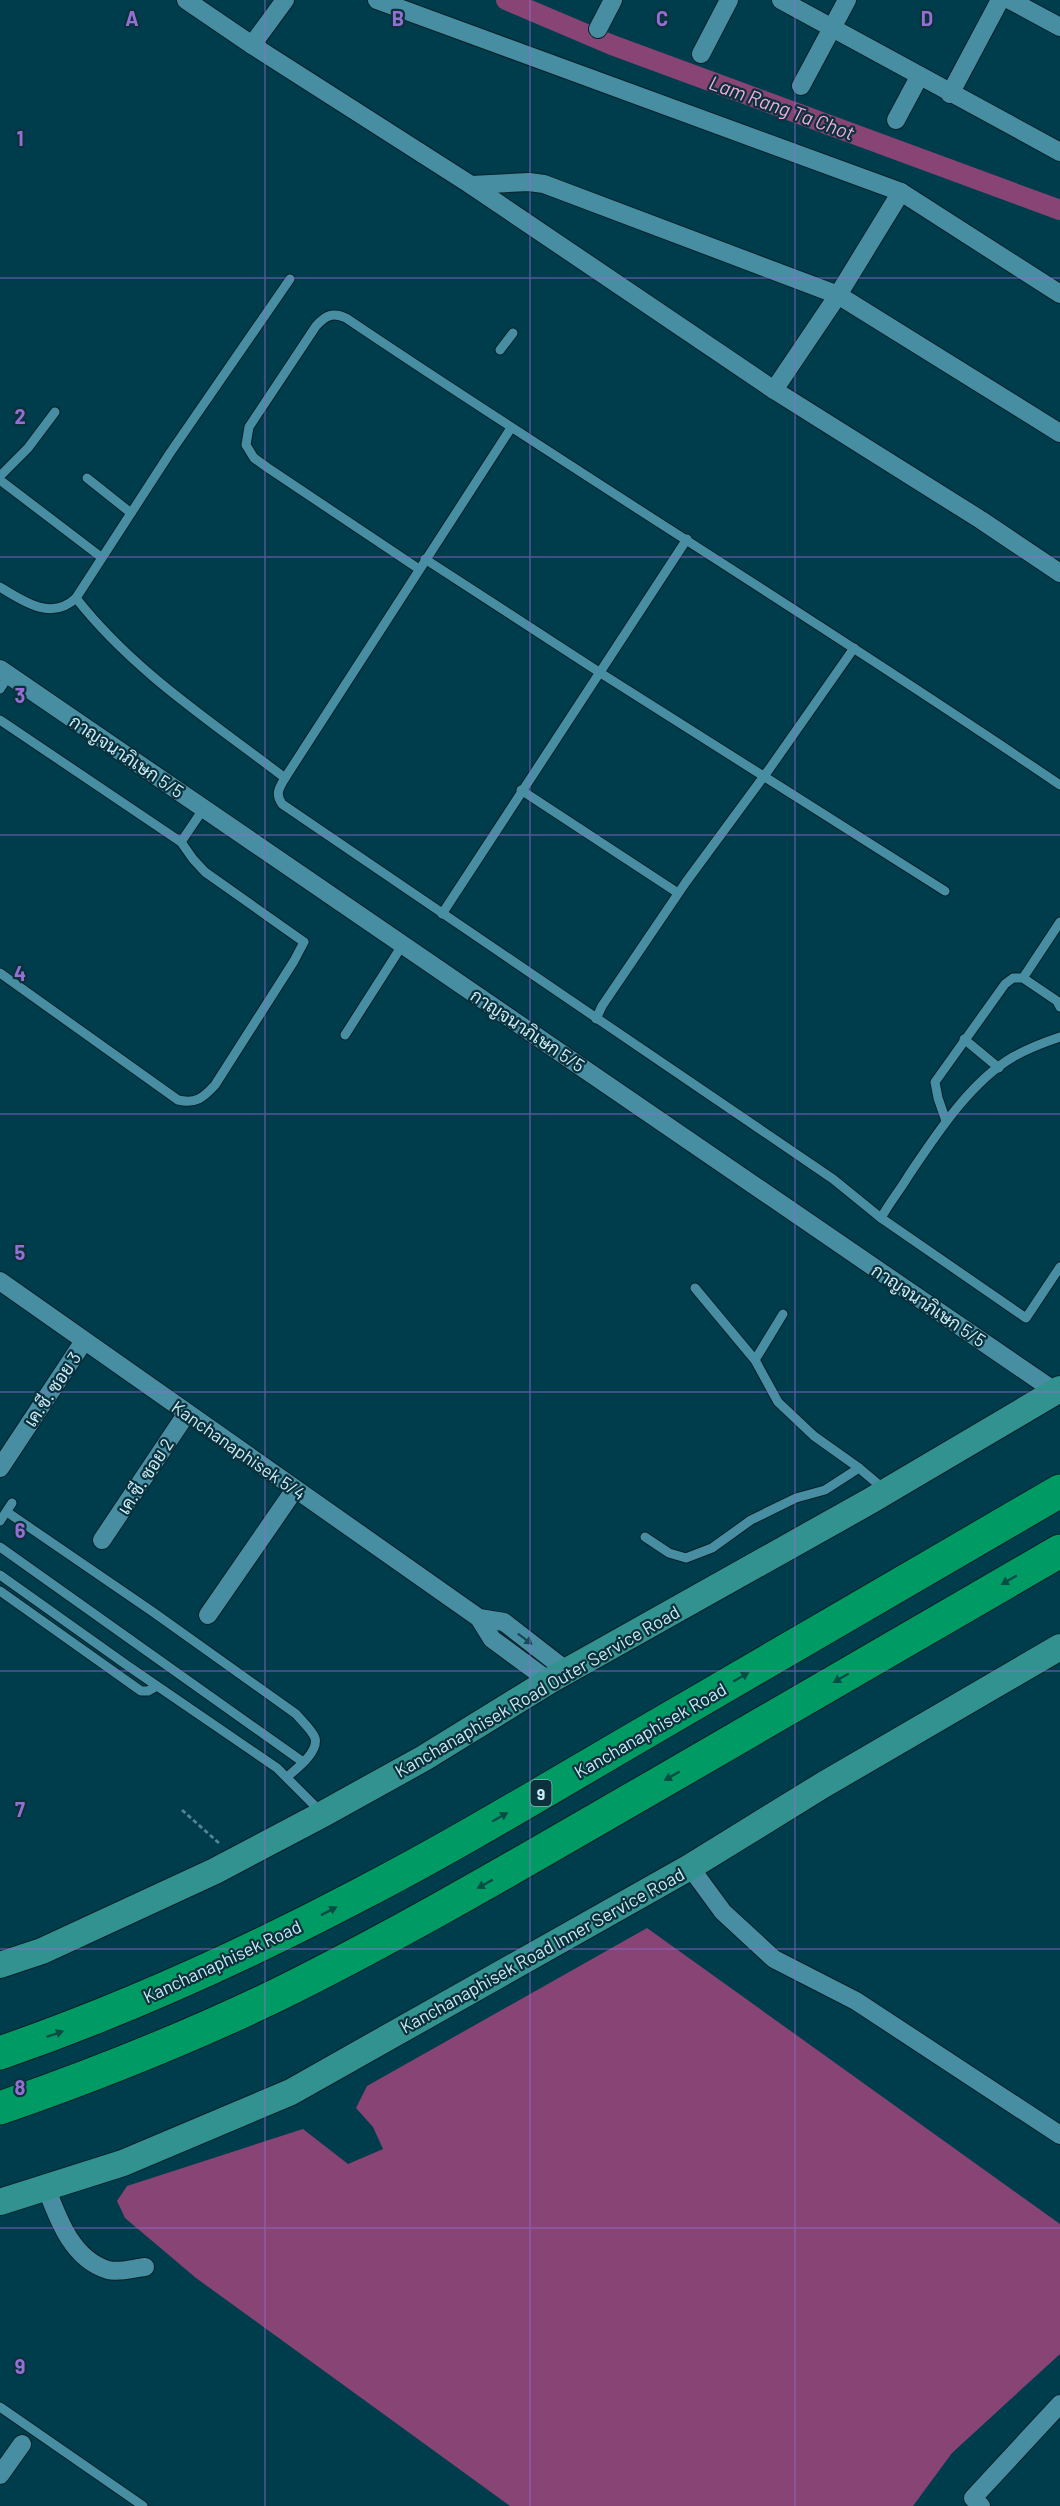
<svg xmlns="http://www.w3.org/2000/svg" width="1060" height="2506" viewBox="0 0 1060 2506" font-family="Barlow,Sarabun,sans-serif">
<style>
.water{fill:#874474}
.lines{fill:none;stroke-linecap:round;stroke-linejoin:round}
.canal{stroke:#874474;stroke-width:20}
.service-casing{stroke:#0a2128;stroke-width:11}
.minor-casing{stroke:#0a2128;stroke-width:20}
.secondary-casing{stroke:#0a2128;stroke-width:28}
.motorway-casing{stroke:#0a2128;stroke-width:35}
.path{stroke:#528491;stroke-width:3;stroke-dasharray:4.5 3;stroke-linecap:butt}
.service{stroke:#478ea3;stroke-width:9}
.minor{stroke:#478ea3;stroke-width:18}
.secondary{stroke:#329290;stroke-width:26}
.motorway{stroke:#009b64;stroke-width:33}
.oneway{fill:#084c46}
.oneway2{fill:#194856}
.grid{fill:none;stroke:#966fd3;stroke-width:1.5;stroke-opacity:0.55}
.labels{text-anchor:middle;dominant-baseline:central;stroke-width:4.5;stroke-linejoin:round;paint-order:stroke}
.shield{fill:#0a313c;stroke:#90b4bf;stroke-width:1.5}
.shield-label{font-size:16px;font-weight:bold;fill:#c9ecf7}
.street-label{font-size:18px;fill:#c9ecf7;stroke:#0a313c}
.water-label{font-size:20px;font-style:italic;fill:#f6a9dd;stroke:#0a313c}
.grid-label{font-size:20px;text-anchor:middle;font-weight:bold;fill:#966fd3;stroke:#0a313c;stroke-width:4.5;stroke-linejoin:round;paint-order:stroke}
</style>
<rect width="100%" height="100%" fill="#003d4c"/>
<polygon class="water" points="647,1928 1060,2224 1060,2354 952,2453 913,2506 510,2506 196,2278 125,2218 117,2201 127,2186 303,2129 348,2164 383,2149 373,2127 356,2108 367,2086"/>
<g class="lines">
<polyline class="canal" points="506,0 612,45 1060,210"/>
<defs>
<g id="service">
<polyline points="500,350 513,333"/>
<path d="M 511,428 L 285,778 C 279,788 275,794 282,804 L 833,1179 L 881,1218 C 890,1202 900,1190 909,1175 C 936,1135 970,1082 1013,1057 C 1027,1049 1045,1042 1060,1037"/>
<polyline points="0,476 28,448 55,412"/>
<polyline points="87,478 131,513"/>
<polyline points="0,480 101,557"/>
<polyline points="425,559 599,672 945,891"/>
<path d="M 419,569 L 268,468 L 254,458 L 246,445 L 249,427 L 316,326 C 326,315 333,312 346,318 C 582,477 825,625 1060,785"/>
<path d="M 0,587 C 24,602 52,621 76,598 L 170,453 L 290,279"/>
<path d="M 76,598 C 133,671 212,722 285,778"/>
<polyline points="0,689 9,675"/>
<polyline points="0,720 181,842 204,808"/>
<polyline points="521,790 678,893"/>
<polyline points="442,914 687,539"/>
<path d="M 0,973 L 178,1100 C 196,1104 203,1098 215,1085 L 294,961 L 304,942 L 205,872 L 193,859 L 181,842"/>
<polyline points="1023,978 1060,922"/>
<polyline points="596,1019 602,1006 686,882 770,768 854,648"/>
<polyline points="345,1035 403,944"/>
<polyline points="964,1039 999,1068"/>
<polyline points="946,1121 938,1098 935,1082 1005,984 1013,978 1023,978 1057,1001 1060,1007"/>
<polyline points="881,1218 1026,1318 1060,1267"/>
<polyline points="695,1288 755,1360 778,1402 814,1436 859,1468 885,1490"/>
<polyline points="755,1360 783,1314"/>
<path d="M 7,1512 L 153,1612 L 296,1714 C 302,1721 312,1730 315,1738 C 319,1752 296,1769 287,1777"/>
<polyline points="0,1521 12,1503"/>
<polyline points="645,1537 669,1553 686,1558 712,1548 751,1520 796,1498 825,1490 859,1468"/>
<polyline points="0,1547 303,1762"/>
<polyline points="0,1575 128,1666 277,1768 321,1812"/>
<polyline points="0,1591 141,1691 148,1691 157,1686"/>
<polyline points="0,2407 143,2506"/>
</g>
<g id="minor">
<polyline points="186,0 252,45"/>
<polyline points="285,0 252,45 471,185 774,390"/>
<polyline points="377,0 901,192"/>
<polyline points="781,0 1060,152"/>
<polyline points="1010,0 1060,27"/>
<polyline points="598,29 613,0"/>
<polyline points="701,54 729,0"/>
<polyline points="801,86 847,0"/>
<polyline points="950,94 1000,0"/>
<polyline points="896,120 919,77"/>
<polyline points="471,185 529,182 544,184 838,295 1060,433"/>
<polyline points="1060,294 901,192 838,295 774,390 981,520 1060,573"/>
<polyline points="0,669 1056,1392"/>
<polyline points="0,1281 479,1618 492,1639 549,1681"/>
<polyline points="0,1468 84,1341"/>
<polyline points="102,1540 187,1413"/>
<polyline points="208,1615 295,1489"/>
<polyline points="479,1618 504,1622 567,1671"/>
<polyline points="690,1867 723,1912 774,1959 856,2001 1060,2135"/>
<path d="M 46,2187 C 58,2219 72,2259 108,2270 C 120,2273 134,2268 145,2267"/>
<polyline points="0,2475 22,2444"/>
<polyline points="981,2506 973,2498 1060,2404"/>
</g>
<g id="secondary">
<polyline points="0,1965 42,1951 215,1871 323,1814 424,1758 549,1681 870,1501 1060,1389"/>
<polyline points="0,2202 123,2163 291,2092 690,1867 823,1785 1060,1647"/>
</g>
<g id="motorway">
<path d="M 0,2053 C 124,2010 243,1956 359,1895 C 450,1848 538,1795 627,1743 C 771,1659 916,1575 1060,1491"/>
<path d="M 0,2108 C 95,2075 188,2038 279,1994 C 408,1930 533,1856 658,1784 C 792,1706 926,1628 1060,1551"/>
</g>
</defs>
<use href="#service" class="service-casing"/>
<use href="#minor" class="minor-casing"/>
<use href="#secondary" class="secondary-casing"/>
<use href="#motorway" class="motorway-casing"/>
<polyline class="path" points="182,1810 220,1844"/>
<use href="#service" class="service"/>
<use href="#minor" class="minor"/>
<use href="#secondary" class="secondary"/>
<use href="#motorway" class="motorway"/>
</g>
<defs><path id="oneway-solid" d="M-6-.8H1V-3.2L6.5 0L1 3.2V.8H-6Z" transform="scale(1.5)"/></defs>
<g class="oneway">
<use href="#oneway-solid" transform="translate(1009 1580) rotate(150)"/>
<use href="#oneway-solid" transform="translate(741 1677) rotate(-30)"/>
<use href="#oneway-solid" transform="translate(841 1678) rotate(150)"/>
<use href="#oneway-solid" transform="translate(672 1776) rotate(150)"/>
<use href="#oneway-solid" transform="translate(500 1817) rotate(-30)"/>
<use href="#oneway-solid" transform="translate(485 1884) rotate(151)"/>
<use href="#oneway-solid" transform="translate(329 1911) rotate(-27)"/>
<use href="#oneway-solid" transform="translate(55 2034) rotate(-19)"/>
</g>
<use class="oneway2" href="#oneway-solid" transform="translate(525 1639) rotate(37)"/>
<path class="grid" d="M 265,0 L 265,2506M 530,0 L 530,2506M 795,0 L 795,2506M 0,278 L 1060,278M 0,557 L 1060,557M 0,835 L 1060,835M 0,1114 L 1060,1114M 0,1392 L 1060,1392M 0,1671 L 1060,1671M 0,1949 L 1060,1949M 0,2228 L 1060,2228"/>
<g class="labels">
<rect class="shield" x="530.5" y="1780" width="21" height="26" rx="4.5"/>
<g class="shield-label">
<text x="541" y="1793">9</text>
</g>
<g class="street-label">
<text transform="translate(127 756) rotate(34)">กาญจนาภิเษก 5/5</text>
<text transform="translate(528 1030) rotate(34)">กาญจนาภิเษก 5/5</text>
<text transform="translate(929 1305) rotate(34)">กาญจนาภิเษก 5/5</text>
<text transform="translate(52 1389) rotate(-56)">เค.ซี. ซอย 3</text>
<text transform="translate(239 1450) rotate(35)">Kanchanaphisek 5/4</text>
<text transform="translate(145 1476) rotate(-57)">เค.ซี. ซอย 2</text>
<text transform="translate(537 1691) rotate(-30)">Kanchanaphisek Road Outer Service Road</text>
<text transform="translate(650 1730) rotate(-30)">Kanchanaphisek Road</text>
<text transform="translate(542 1950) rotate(-29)">Kanchanaphisek Road Inner Service Road</text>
<text transform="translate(222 1961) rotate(-25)">Kanchanaphisek Road</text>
</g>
<g class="water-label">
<text transform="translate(782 107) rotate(20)">Lam Rang Ta Chot</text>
</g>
</g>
<g class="grid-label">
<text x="132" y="26">A</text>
<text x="398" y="26">B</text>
<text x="662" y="26">C</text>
<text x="927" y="26">D</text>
<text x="20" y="146">1</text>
<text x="20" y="424">2</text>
<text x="20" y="703">3</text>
<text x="20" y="981">4</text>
<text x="20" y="1260">5</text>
<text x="20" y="1538">6</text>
<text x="20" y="1817">7</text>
<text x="20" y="2095">8</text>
<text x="20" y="2374">9</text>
</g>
</svg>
